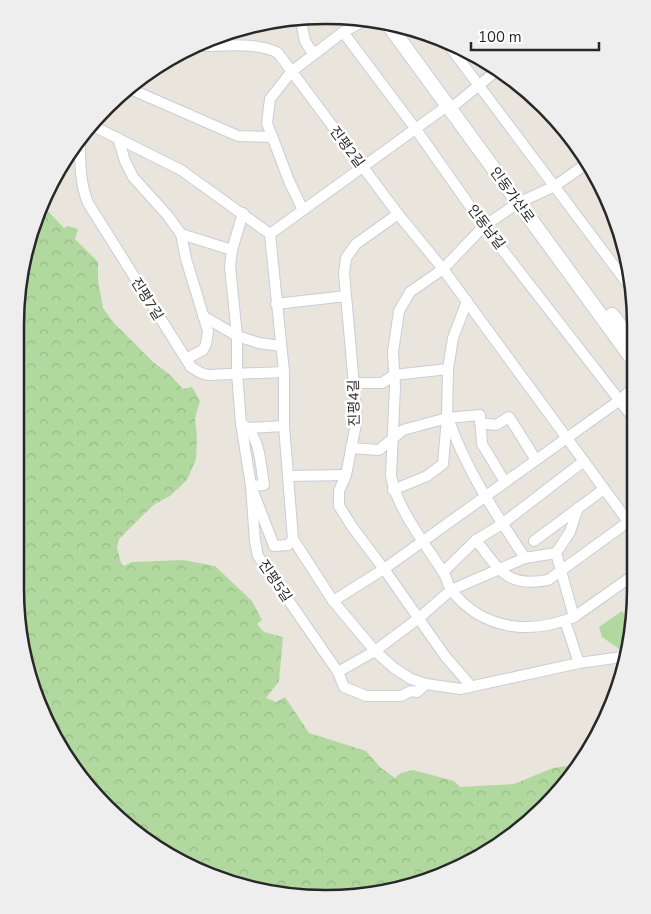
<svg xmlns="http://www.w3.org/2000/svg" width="651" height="914" viewBox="0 0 651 914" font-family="'Nunito Sans','Noto Sans KR',sans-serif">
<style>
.forest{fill:url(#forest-crowns)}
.park{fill:#b1d99f}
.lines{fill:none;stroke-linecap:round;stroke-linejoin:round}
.stream{stroke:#7bc2de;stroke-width:2.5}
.street-casing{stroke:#cacdd8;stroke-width:12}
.secondary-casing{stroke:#cacdd8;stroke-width:16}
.street{stroke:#fff;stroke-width:10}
.secondary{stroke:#fff;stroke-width:14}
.labels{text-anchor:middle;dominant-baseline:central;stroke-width:5;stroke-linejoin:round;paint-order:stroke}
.street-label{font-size:14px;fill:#282828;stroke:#fff}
.rim{fill:none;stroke:#282828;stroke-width:2.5}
</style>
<defs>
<pattern id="forest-crowns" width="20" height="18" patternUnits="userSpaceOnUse" patternTransform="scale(1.25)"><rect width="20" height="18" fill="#b1d99f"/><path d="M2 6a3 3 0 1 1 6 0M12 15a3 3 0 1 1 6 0" fill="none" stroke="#98ba89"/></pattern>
</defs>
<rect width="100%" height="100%" fill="#e9e4dc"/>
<polygon class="forest" points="43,206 64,228 68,226 78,229 75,239 98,262 98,280 103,308 114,323 153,362 169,374 183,389 192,387 200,401 195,418 197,436 196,459 187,480 170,496 155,504 142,516 119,539 117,547 121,563 124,566 132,562 183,560 215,566 252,601 262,620 257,624 264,632 283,637 279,681 266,698 276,702 285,697 309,733 366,751 381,768 395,778 401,773 413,770 454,781 460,787 514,784 553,768 574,765 530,822 445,875 366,896 285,896 188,867 121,822 67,761 26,669 15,589 21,265"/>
<polygon class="park" points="622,611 631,624 624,650 621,650 602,637 599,627"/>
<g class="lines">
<polyline class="stream" points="334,17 345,16"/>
<defs>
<g id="street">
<polyline points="301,22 305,41 312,52 318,51"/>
<polyline points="343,32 415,128 484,226 634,419"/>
<polyline points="447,43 633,291"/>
<path d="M 201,46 C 223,46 258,42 278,53 L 398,214 L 443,269 L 635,531"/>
<polyline points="128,88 238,136 272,137"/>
<polyline points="456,104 495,72"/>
<polyline points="93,126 181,170 270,234 284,372 284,426 293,539 333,601 375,651 394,668 411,679 426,684 460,689 579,663 622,657"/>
<polyline points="118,138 125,161 133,177 168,216 181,234 186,259 208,331 206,344 203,350 186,359"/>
<path d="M 80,141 C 80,163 80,183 88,203 L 191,367 L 201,373 L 208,375 L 284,372"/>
<path d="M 586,164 L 555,186 L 518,203 L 484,226 L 443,269 L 410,292 L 399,311 L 393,352 L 395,387 L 391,476 C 396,503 414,528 429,551 C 434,558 439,566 444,573 C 447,579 448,586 452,591 C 483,630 530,635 574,617 L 635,574"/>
<polyline points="303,210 289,181 267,123 270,99 291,72 343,32 364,21"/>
<polyline points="243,213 232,250 230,266 237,336 237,373 241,423 251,486 255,541 258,556 338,672 344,687 366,696 401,696 411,691 417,692 426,684"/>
<polyline points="398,214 356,244 346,258 344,273 357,419 346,475 339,491 339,506 353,528 384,569 445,656 471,686"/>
<polyline points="181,234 232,250"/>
<polyline points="270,234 447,106"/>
<polyline points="276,304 346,296"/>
<polyline points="203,316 237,336 259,343 281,346"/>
<polyline points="354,383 382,383 394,375 448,369"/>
<path d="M 449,421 C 468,473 494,511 525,558"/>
<path d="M 241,423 C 261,436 260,463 264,485 L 251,486 L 274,546 L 288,545 L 293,539"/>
<polyline points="480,423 496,425 509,417 536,460"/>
<polyline points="249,428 284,426"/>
<polyline points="351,448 379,450 403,430 447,418 480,415 482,444 505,482"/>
<polyline points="288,476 346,475"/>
<polyline points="393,490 427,476 443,464 447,418 448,369 453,338 467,301"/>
<path d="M 476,540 C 499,569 506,588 548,580 L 628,522"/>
<polyline points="534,541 604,489"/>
<polyline points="556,553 574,617"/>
<polyline points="443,572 476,540 502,524 584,461"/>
<polyline points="333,601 384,569 620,400 634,387"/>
<polyline points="565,621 579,663"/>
<polyline points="338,672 375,651 419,618 451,590 525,558 556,553 570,532 578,508"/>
</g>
<g id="secondary">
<polyline points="391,28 634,361"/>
<polyline points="612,315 634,344"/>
</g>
</defs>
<use href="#street" class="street-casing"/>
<use href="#secondary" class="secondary-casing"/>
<use href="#street" class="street"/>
<use href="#secondary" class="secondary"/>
</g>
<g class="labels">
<g class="street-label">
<text transform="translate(347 147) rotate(53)">진평2길</text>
<text transform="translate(512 195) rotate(54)">인동가산로</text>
<text transform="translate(486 227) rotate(53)">인동남길</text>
<text transform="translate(147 299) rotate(58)">진평7길</text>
<text transform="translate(354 403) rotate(-91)">진평4길</text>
<text transform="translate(275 581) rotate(56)">진평5길</text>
</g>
</g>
<path d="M0 0H651V914H0ZM325 24H326A301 301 0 0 1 627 325V589A301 301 0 0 1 326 890H325A301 301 0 0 1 24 589V325A301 301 0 0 1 325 24Z" fill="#eee" fill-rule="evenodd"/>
<path class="rim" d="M325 24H326A301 301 0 0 1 627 325V589A301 301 0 0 1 326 890H325A301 301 0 0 1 24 589V325A301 301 0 0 1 325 24Z"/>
<path d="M471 42v8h128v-8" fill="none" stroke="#282828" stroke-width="2.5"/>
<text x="478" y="42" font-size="15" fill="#282828" stroke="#ffffff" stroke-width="4" paint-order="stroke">100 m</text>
</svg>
